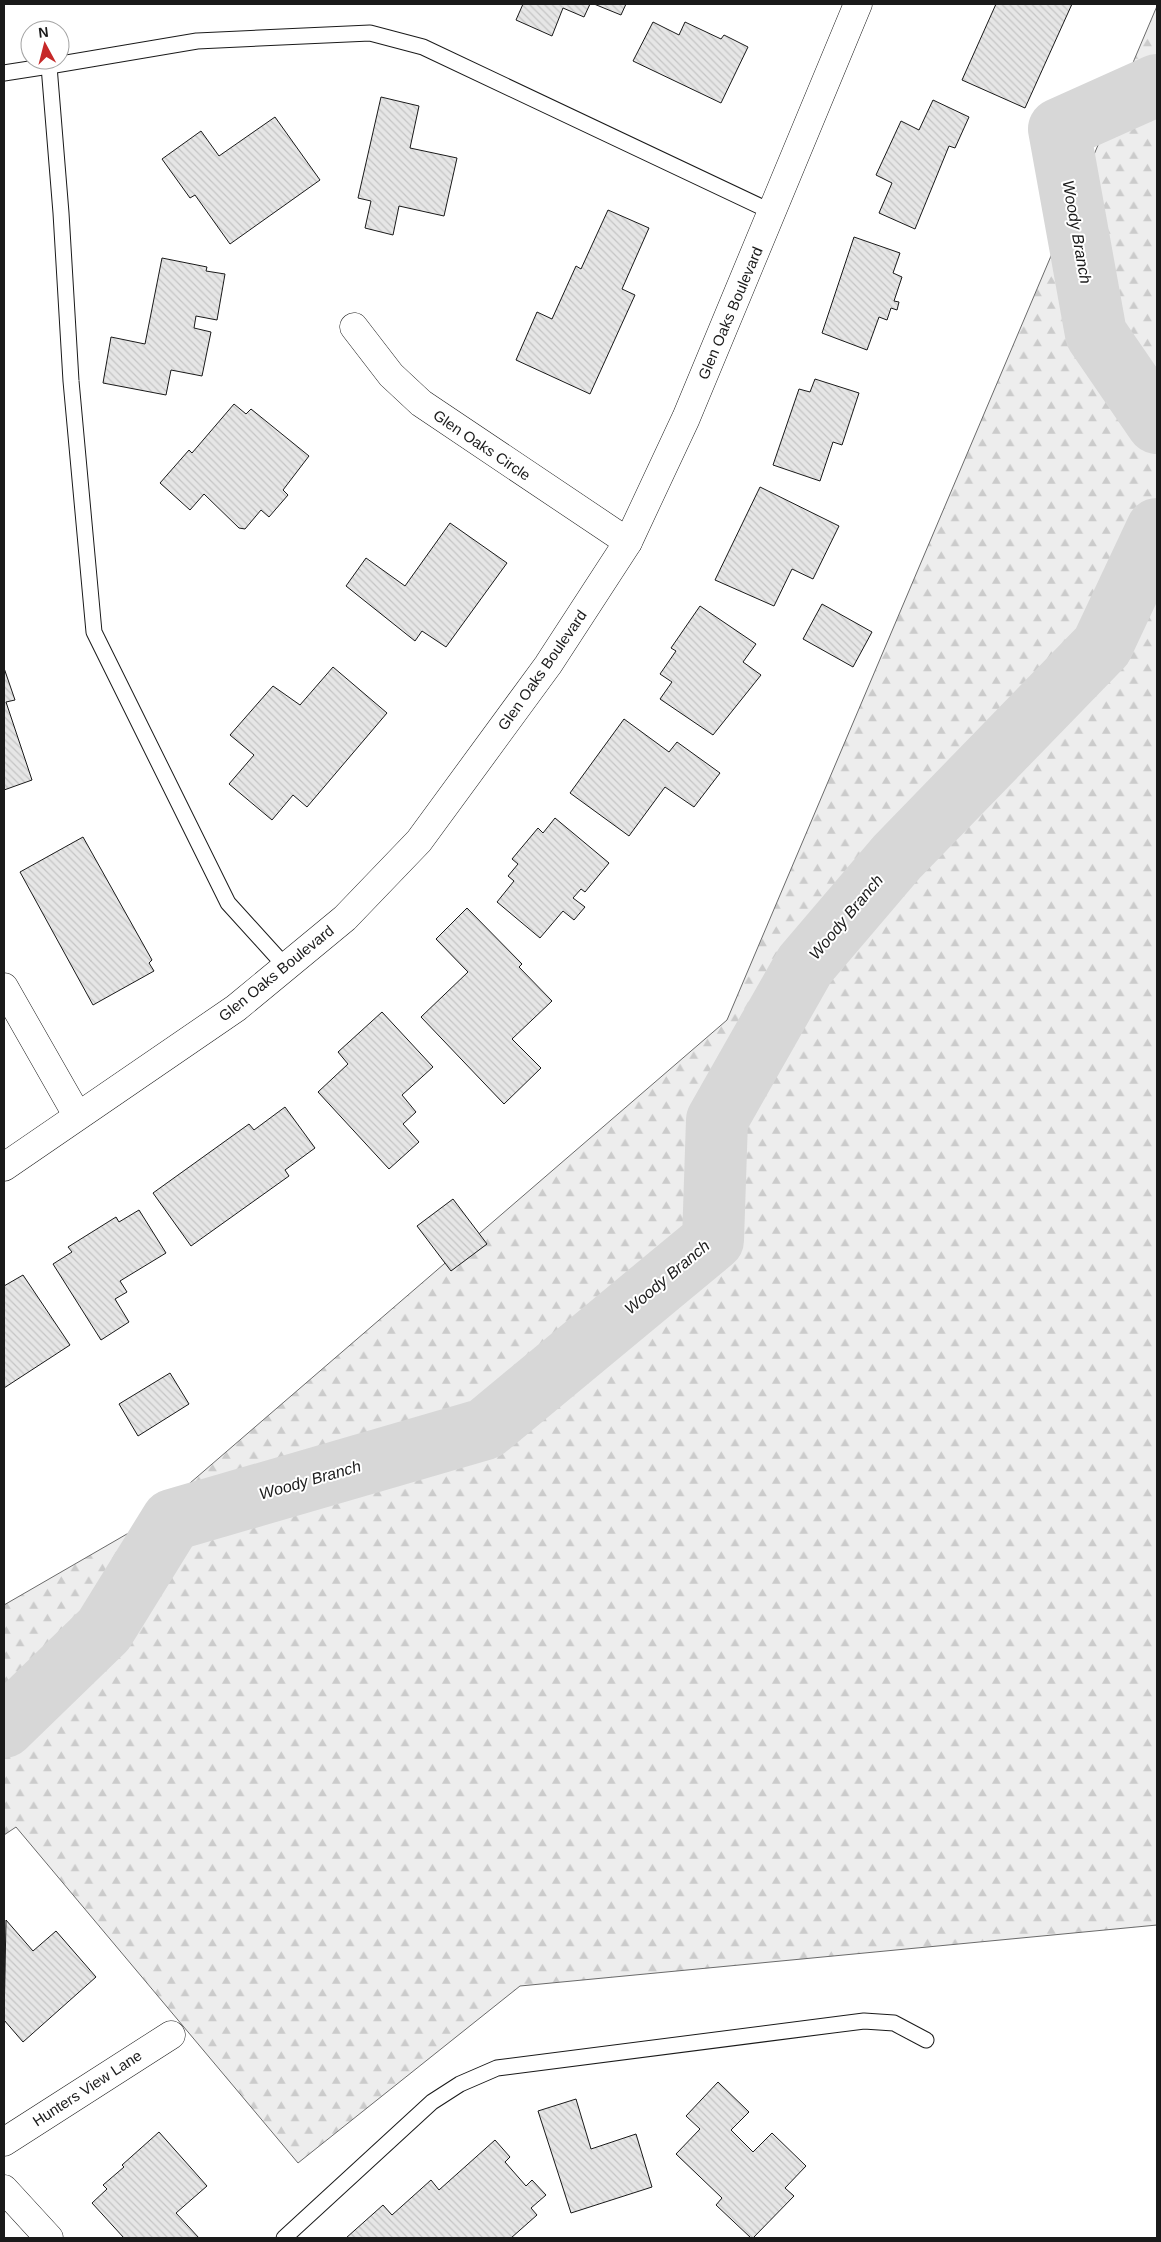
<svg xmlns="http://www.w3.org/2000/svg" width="1161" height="2242" viewBox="0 0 1161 2242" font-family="Helvetica,sans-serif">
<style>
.forest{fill:url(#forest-firs);stroke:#6a6a6a}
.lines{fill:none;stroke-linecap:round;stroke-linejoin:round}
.river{stroke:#d7d7d7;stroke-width:62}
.building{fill:url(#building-back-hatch);stroke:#1a1a1a}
.lane-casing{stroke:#1a1a1a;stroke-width:17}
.street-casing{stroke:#1a1a1a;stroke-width:29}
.lane{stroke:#fff;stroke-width:15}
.street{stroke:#fff;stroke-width:28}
.labels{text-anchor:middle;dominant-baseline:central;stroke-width:4;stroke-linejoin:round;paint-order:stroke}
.street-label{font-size:15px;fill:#1a1a1a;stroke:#fff}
.water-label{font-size:16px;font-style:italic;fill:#1a1a1a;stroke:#fff}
</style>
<defs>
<pattern id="forest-firs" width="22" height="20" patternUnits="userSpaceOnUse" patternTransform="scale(1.25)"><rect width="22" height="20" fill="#ededed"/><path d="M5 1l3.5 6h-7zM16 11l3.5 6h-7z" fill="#cbcbcb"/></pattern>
<pattern id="building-back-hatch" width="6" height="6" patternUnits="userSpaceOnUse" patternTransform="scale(1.25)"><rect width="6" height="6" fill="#e6e6e6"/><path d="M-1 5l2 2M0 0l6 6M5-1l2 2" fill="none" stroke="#c5c5c5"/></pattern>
</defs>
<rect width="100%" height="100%" fill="#fff"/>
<polygon class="forest" points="1157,6 1157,1925 520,1986 298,2163 16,1827 4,1835 4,1605 139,1527 727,1020"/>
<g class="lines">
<g class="river">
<polyline points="1157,85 1059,129 1096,334 1157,423"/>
<polyline points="4,1727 104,1630 172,1520 485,1429 713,1240 717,1120 805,965 897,857 1102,646 1157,529"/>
</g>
</g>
<g class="building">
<polygon points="523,4 590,4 584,17 563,8 552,36 516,20"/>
<polygon points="594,4 626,4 621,15"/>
<polygon points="996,4 1072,4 1025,108 962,80"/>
<polygon points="653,22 679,35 685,22 721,39 724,35 748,47 721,103 633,61"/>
<polygon points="381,97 419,106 410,148 457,158 444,216 399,206 393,235 365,228 371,201 358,198"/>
<polygon points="933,100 969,117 955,148 949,146 915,229 879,213 892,183 876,175 901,121 919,130"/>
<polygon points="275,117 320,180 230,244 195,195 190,198 162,159 201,131 219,156"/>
<polygon points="608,210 649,228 622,289 635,295 590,394 516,360 537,312 552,319 576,266 581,269"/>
<polygon points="854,237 900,253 893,273 902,277 894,301 899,302 897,310 891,308 887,320 879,317 867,350 822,333"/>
<polygon points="162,258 207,267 206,271 225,274 217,320 196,316 194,328 211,332 202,376 171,370 166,395 103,383 111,337 145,344"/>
<polygon points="815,379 859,393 842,445 833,442 820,481 773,465 799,389 810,392"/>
<polygon points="234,404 246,414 251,409 309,456 283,490 288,495 269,517 261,510 245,529 239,528 204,494 190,510 160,483 189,450 192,453"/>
<polygon points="760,487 839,526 813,579 792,569 774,606 715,580"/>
<polygon points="450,523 507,563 446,647 422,631 415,641 346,586 366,558 405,586"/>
<polygon points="822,604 872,632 853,667 803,639"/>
<polygon points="700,606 756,644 743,662 761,675 713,735 660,699 672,682 660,674 676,651 671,648"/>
<polygon points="333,667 387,713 307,807 293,795 272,820 229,784 254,755 230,735 273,686 300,705"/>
<polygon points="4,668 15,700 6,702 32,780 4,790"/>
<polygon points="624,719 669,752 677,742 720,773 694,807 665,787 629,836 570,793"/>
<polygon points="555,818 609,863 585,892 581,889 573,898 585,907 574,920 563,911 540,938 497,902 514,881 508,876 518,864 512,859 538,828 543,833"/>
<polygon points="83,837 152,960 149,963 154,971 93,1005 20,872"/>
<polygon points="467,908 522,964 519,967 552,1001 512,1039 541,1068 504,1104 421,1017 468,972 436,939"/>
<polygon points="382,1012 433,1067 402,1095 416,1112 403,1124 419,1142 389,1169 318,1092 348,1064 338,1052"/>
<polygon points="285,1107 315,1148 285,1170 289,1176 191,1246 153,1193 249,1124 254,1130"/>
<polygon points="453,1199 487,1244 451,1271 417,1226"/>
<polygon points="139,1210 166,1253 120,1281 127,1292 115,1299 129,1322 101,1340 53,1264 72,1252 68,1247 116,1217 119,1222"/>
<polygon points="23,1275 70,1345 4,1388 4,1286"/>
<polygon points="170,1373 189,1404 138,1436 119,1404"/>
<polygon points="6,1920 33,1951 56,1931 96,1977 23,2042 4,2020"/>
<polygon points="718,2082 749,2112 731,2130 753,2152 772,2133 806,2166 785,2188 794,2196 753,2238 751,2238 716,2205 722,2198 676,2154 700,2129 686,2116"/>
<polygon points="576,2099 591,2149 636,2134 652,2187 571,2213 538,2111"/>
<polygon points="159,2132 207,2186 176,2213 199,2238 124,2238 92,2203 107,2189 103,2185 124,2167 122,2165"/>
<polygon points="495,2140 510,2157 505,2162 526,2186 532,2180 546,2195 531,2208 537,2215 511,2238 346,2238 383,2205 392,2215 431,2180 439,2190"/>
</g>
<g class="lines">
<defs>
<g id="lane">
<polyline points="49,66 197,41 370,33 423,47 772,212"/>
<polyline points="4,73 49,66 61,213 71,381 94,632 228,903 286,967"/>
<polyline points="284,2238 432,2102 460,2084 497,2068 864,2021 894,2023 926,2040"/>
</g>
<g id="street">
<polyline points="354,327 391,375 421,403 628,542"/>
<polyline points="4,987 77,1115"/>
<polyline points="4,1167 236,1008 345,918 419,841 548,665 628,542 686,418 858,4"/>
<polyline points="4,2142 171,2035"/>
<polyline points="4,2189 49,2238"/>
</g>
</defs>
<use href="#lane" class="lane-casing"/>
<use href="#street" class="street-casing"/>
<use href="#lane" class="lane"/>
<use href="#street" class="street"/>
</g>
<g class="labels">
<g class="street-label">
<text transform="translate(730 313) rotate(-67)">Glen Oaks Boulevard</text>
<text transform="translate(482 445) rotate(34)">Glen Oaks Circle</text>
<text transform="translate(542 670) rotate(-55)">Glen Oaks Boulevard</text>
<text transform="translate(276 973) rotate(-39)">Glen Oaks Boulevard</text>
<text transform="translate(87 2088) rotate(-33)">Hunters View Lane</text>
</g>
<g class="water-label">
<text transform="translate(1077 232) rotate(80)">Woody Branch</text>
<text transform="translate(846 917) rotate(-50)">Woody Branch</text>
<text transform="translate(667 1277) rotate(-40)">Woody Branch</text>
<text transform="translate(310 1480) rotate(-16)">Woody Branch</text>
</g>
</g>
<rect width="1161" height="2242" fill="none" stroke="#1a1a1a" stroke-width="10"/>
<g transform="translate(45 45) rotate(353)"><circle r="24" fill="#ffffff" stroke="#a3a3a3"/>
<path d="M0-4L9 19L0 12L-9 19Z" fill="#c62828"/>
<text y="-8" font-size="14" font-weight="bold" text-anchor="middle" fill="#1a1a1a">N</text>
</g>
</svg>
